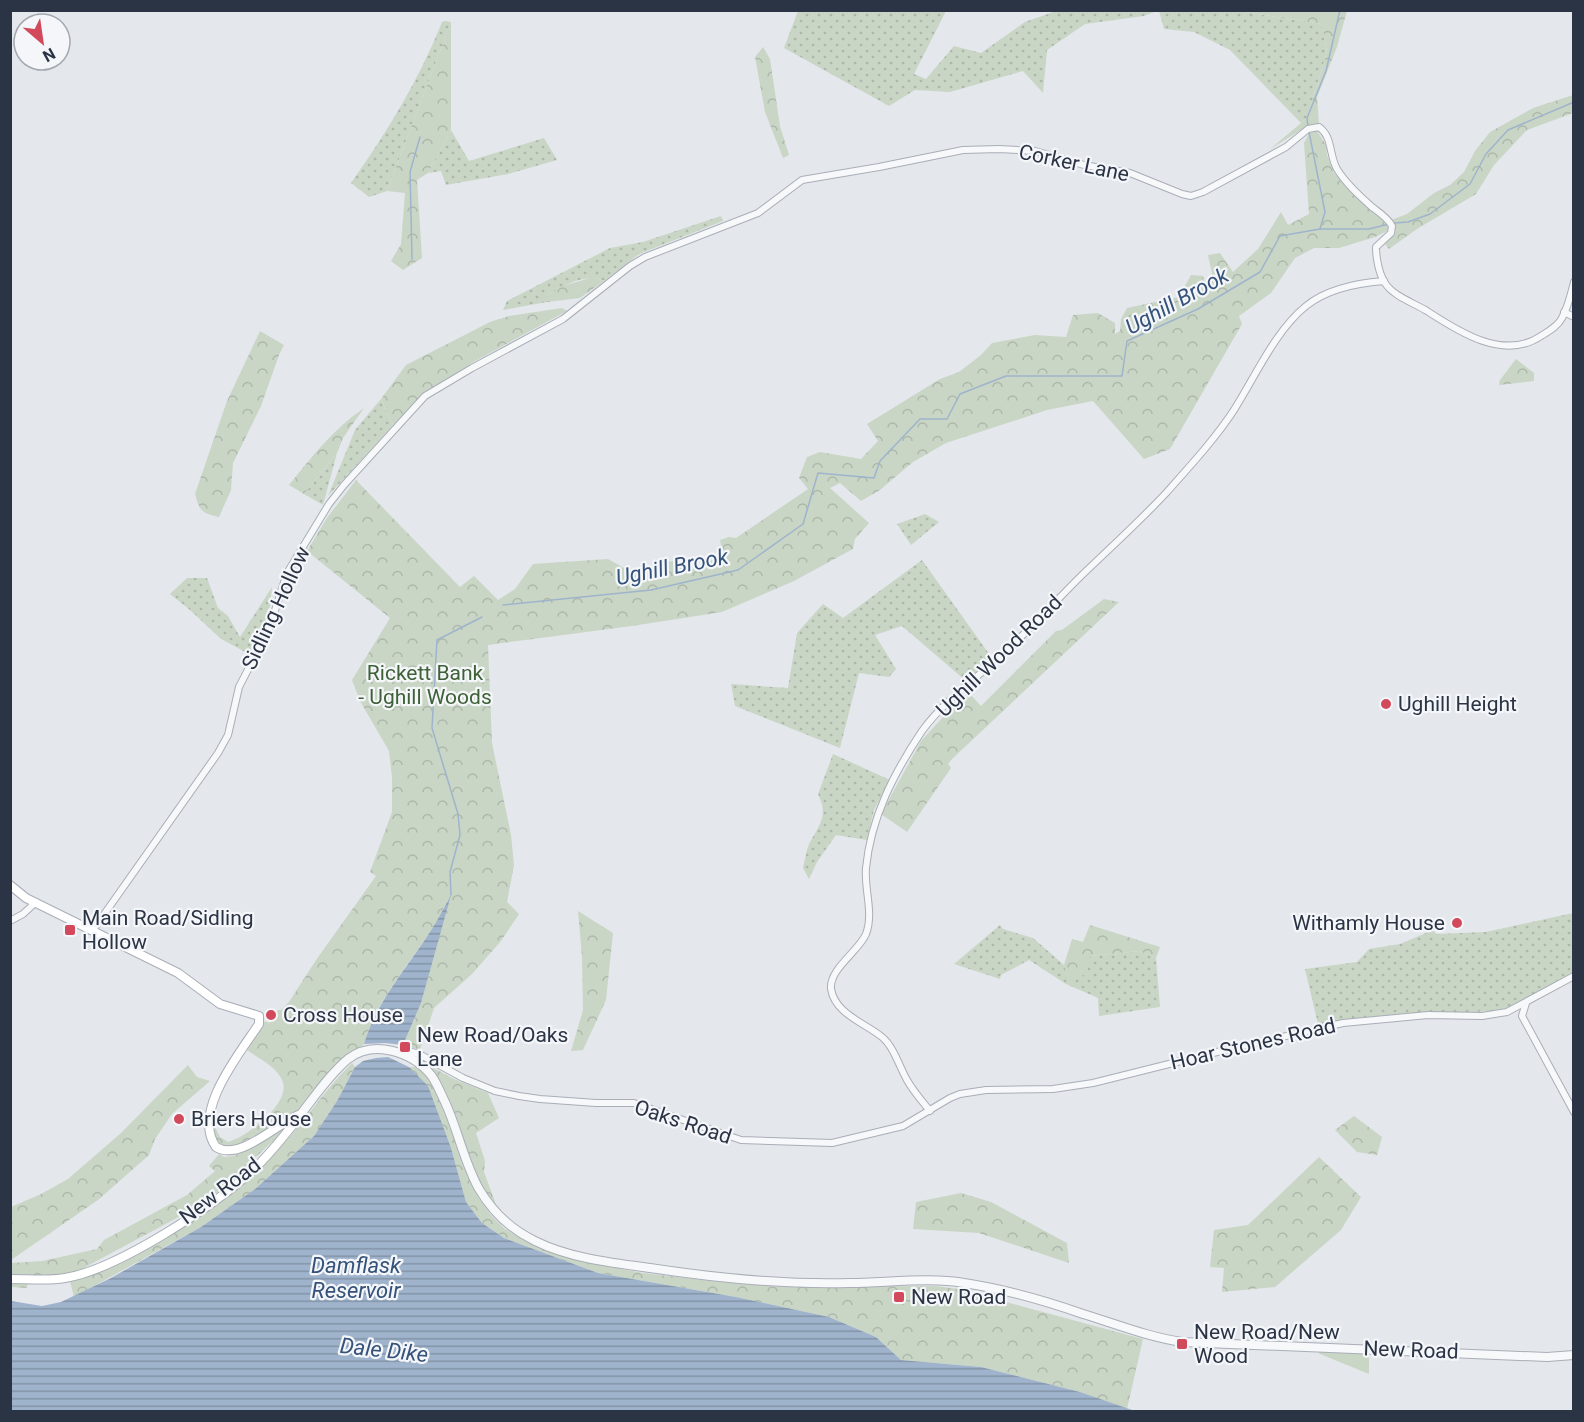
<svg xmlns="http://www.w3.org/2000/svg" width="1584" height="1422" viewBox="0 0 1584 1422" font-family="Roboto,sans-serif">
<style>
.grass{fill:url(#grass-dots)}
.forest{fill:url(#forest-crowns)}
.green{fill:#c9d6c5}
.water{fill:url(#water-rules)}
.lines{fill:none;stroke-linecap:round;stroke-linejoin:round}
.stream{stroke:#9fb4cc;stroke-width:1.5}
.minor-casing{stroke:#a9aeb7;stroke-width:8}
.tertiary-casing{stroke:#a9aeb7;stroke-width:10}
.secondary-casing{stroke:#a9aeb7;stroke-width:10}
.minor{stroke:#f7f8fa;stroke-width:6}
.tertiary{stroke:#f7f8fa;stroke-width:8}
.secondary{stroke:#fff;stroke-width:8}
.poi-dot{fill:#d1495b;stroke:#f4f6f9;stroke-width:2}
.labels{text-anchor:middle;dominant-baseline:central;stroke-width:4.5;stroke-linejoin:round;paint-order:stroke}
.street-label{font-size:21px;fill:#2b3445;stroke:#f4f6f9}
.park-label{font-size:21px;fill:#3f6138;stroke:#f4f6f9}
.poi-label{font-size:21px;fill:#2b3445;stroke:#f4f6f9;text-anchor:start}
.water-label{font-size:22px;font-style:italic;fill:#34527a;stroke:#f4f6f9}
</style>
<defs>
<pattern id="grass-dots" width="8" height="8" patternUnits="userSpaceOnUse" patternTransform="scale(1.5)"><rect width="8" height="8" fill="#c9d6c5"/><path d="M2 2h.1M6 6h.1" fill="none" stroke="#adb8ab" stroke-width="1.8" stroke-linecap="round"/></pattern>
<pattern id="forest-crowns" width="20" height="18" patternUnits="userSpaceOnUse" patternTransform="scale(1.5)"><rect width="20" height="18" fill="#c9d6c5"/><path d="M2 6a3 3 0 1 1 6 0M12 15a3 3 0 1 1 6 0" fill="none" stroke="#adb8ab"/></pattern>
<pattern id="water-rules" width="6" height="5" patternUnits="userSpaceOnUse" patternTransform="scale(1.5)"><rect width="6" height="5" fill="#9fb4cc"/><path d="M0 2.5h6" fill="none" stroke="#8293a7"/></pattern>
</defs>
<rect width="100%" height="100%" fill="#e4e7ec"/>
<g class="grass">
<polygon points="798,11 946,11 914,74 926,79 954,46 981,53 1025,22 1056,11 1157,11 1144,16 1085,24 1047,50 1043,93 1023,71 950,92 915,90 889,106 784,48"/>
<polygon points="1159,11 1238,11 1322,24 1327,52 1307,118 1301,123 1230,50 1194,32 1164,29"/>
<path d="M 445,21 L 451,22 L 387,191 L 369,197 L 351,183 C 387,132 419,80 442,22 Z"/>
<polygon points="451,130 469,161 544,138 557,160 508,174 446,185 441,171 428,173"/>
<path d="M 721,216 L 723,221 L 639,254 L 604,281 C 585,273 566,285 549,294 L 547,302 L 503,310 L 507,301 L 610,248 L 643,242 Z"/>
<polygon points="381,399 393,425 328,496 355,430"/>
<polygon points="337,453 323,505 304,494"/>
<polygon points="925,514 939,522 911,545 897,524"/>
<polygon points="922,560 992,658 966,681 902,626 875,635 896,669 889,677 859,673 840,748 735,706 731,684 788,688 797,633 823,604 843,618"/>
<polygon points="187,578 207,578 218,608 228,616 240,637 272,587 269,613 251,655 221,639 190,610 170,594"/>
<path d="M 833,754 L 890,780 L 874,810 L 867,840 L 836,835 L 817,862 L 809,879 L 803,868 C 805,860 806,851 809,844 C 819,825 829,816 818,794 Z"/>
<polygon points="1573,913 1573,972 1520,1002 1502,1010 1476,1012 1425,1013 1318,1024 1305,969 1357,962 1369,949 1400,944 1433,930 1436,934 1486,932"/>
<polygon points="1000,925 1003,929 1033,938 1064,965 1069,979 1090,956 1139,951 1156,958 1160,1007 1099,1016 1098,998 1066,984 1029,960 1001,975 1000,979 954,964"/>
</g>
<g class="forest">
<polygon points="1238,11 1347,11 1337,47 1317,97 1319,124 1307,126 1269,150 1307,118 1327,52 1322,24"/>
<polygon points="451,22 451,130 428,173 417,180 422,258 403,270 391,261 401,244 405,193 387,191"/>
<polygon points="763,47 770,59 780,126 789,155 783,158 765,112 755,57"/>
<polygon points="1573,95 1573,113 1527,130 1494,165 1476,194 1417,229 1389,249 1384,243 1394,234 1394,226 1391,220 1407,214 1434,193 1450,185 1464,172 1475,151 1490,132 1533,108"/>
<path d="M 1317,131 L 1326,145 L 1327,155 L 1334,173 L 1368,208 L 1386,221 L 1389,226 L 1387,231 L 1375,237 L 1339,248 L 1314,248 L 1295,258 L 1271,293 L 1239,316 L 1242,324 L 1170,449 L 1144,459 L 1093,401 L 1047,410 L 946,443 L 913,462 L 880,490 L 861,501 L 840,483 L 830,488 L 869,523 L 855,539 L 853,549 L 794,581 L 722,612 L 632,626 L 488,645 L 492,743 L 511,835 L 514,865 L 507,902 L 519,914 L 501,941 L 472,974 L 434,1008 L 420,1050 L 403,1045 L 421,1003 L 449,898 C 442,911 436,924 428,935 C 405,969 375,1004 364,1044 L 299,1111 L 236,1146 L 225,1148 C 214,1140 213,1134 212,1121 L 220,1137 L 228,1142 C 247,1137 293,1102 282,1080 C 277,1067 258,1058 247,1050 L 265,1021 L 269,1023 L 278,1010 L 281,1010 L 289,1002 L 316,960 L 376,876 L 370,872 L 392,812 L 392,777 L 389,751 L 360,701 L 352,680 L 390,618 L 307,551 L 327,518 L 356,480 L 460,587 L 474,576 L 498,600 L 515,589 L 533,564 L 608,559 L 626,569 L 647,568 L 672,561 L 686,564 L 693,569 L 723,555 L 720,540 L 729,537 L 736,538 L 808,489 L 799,478 L 807,457 L 820,452 L 861,459 L 878,441 L 867,424 L 940,379 L 959,372 L 981,355 L 992,343 L 1035,335 L 1066,337 L 1073,315 L 1098,313 L 1115,323 L 1115,334 L 1120,331 L 1121,319 L 1127,308 L 1179,297 L 1191,275 L 1203,276 L 1205,283 L 1213,278 L 1208,255 L 1220,253 L 1233,272 L 1258,249 L 1281,212 L 1288,225 L 1309,214 L 1304,143 L 1309,133 Z"/>
<polygon points="593,277 604,281 580,298 547,302 549,294 563,286"/>
<polygon points="562,308 567,311 475,361 423,395 393,425 381,399 406,365 490,322 509,316"/>
<path d="M 260,331 L 284,345 L 279,355 L 261,406 L 233,463 L 231,490 L 219,517 C 200,513 200,510 195,494 L 227,401 Z"/>
<polygon points="1516,359 1534,373 1534,381 1499,385 1500,380"/>
<path d="M 364,408 L 343,438 L 337,453 L 304,494 L 289,485 C 312,457 333,429 364,408 Z"/>
<polygon points="1104,599 1119,602 952,759 948,764 951,768 907,832 881,814 921,741 967,691 981,706 1056,631 1062,630"/>
<polygon points="578,911 613,933 606,1000 583,1050 571,1051 583,1010 582,957"/>
<polygon points="1090,925 1160,947 1156,958 1139,951 1090,956 1087,974 1069,980 1064,965 1072,939 1083,942"/>
<path d="M 352,1063 L 355,1067 L 337,1101 L 314,1136 L 255,1189 L 201,1227 L 74,1297 L 70,1281 C 128,1262 170,1229 219,1194 C 236,1182 256,1171 271,1157 C 301,1128 322,1092 352,1063 Z"/>
<polygon points="426,1064 454,1079 488,1093 499,1118 476,1133 485,1161 484,1172 497,1207 483,1188 436,1075"/>
<polygon points="188,1065 197,1077 210,1081 172,1114 155,1139 149,1155 98,1200 11,1260 11,1207 41,1194 68,1179 121,1133"/>
<polygon points="409,1067 417,1067 431,1080 460,1145 478,1197 491,1215 505,1229 531,1244 589,1263 643,1273 712,1281 780,1287 936,1286 958,1289 1143,1339 1127,1409 1080,1392 981,1367 901,1360 876,1337 829,1317 736,1297 598,1273 504,1238 482,1223 466,1202 451,1148"/>
<polygon points="1354,1116 1382,1137 1377,1155 1357,1152 1335,1130"/>
<polygon points="290,1125 223,1188 188,1212 78,1271 63,1275 29,1277 27,1288 11,1287 11,1263 42,1261 97,1249 104,1240 187,1195 215,1171 209,1166 219,1154 224,1157 234,1156"/>
<polygon points="1319,1157 1361,1197 1341,1230 1275,1287 1222,1292 1224,1268 1210,1267 1214,1230 1248,1225"/>
<polygon points="961,1193 991,1202 1067,1243 1069,1263 979,1233 913,1229 916,1202"/>
</g>
<polygon class="green" points="1317,1351 1369,1353 1369,1374 1320,1354"/>
<g class="water">
<path d="M 451,895 L 421,1003 L 403,1045 L 385,1043 L 364,1044 C 376,1002 407,968 430,932 C 438,920 444,907 451,895 Z"/>
<polygon points="388,1057 409,1067 428,1086 451,1148 466,1202 482,1223 504,1238 598,1273 736,1297 829,1317 876,1337 901,1360 981,1367 1080,1392 1135,1411 11,1411 11,1301 42,1306 61,1302 111,1278 201,1227 255,1189 314,1136 337,1101 355,1067 363,1061 376,1058"/>
</g>
<g class="lines">
<g class="stream">
<polyline points="1308,127 1307,118 1326,71 1340,10"/>
<polyline points="1309,132 1325,212 1320,229"/>
<polyline points="1394,223 1408,222 1430,214 1470,184 1486,154 1508,130 1574,102"/>
<polyline points="412,259 410,172 420,137"/>
<polyline points="503,605 651,590 738,570 803,524 818,473 874,478 880,461 920,419 947,419 960,394 1006,376 1122,376 1127,341 1198,309 1260,272 1280,236 1320,229 1369,229 1389,224"/>
<polyline points="451,895 450,872 460,835 458,814 432,728 437,640 482,617"/>
</g>
<defs>
<g id="minor">
<polyline points="1564,312 1574,317"/>
<polyline points="10,921 23,914 36,902"/>
<path d="M 93,930 L 218,753 L 228,735 L 239,687 L 269,629 L 287,573 L 329,504 L 344,485 L 425,396 L 472,368 L 563,319 L 630,266 L 645,257 L 758,213 L 802,180 L 879,167 L 963,150 L 999,149 L 1035,151 L 1084,165 L 1130,173 L 1182,194 L 1191,196 L 1203,192 L 1286,147 L 1308,129 L 1319,127 C 1333,137 1329,156 1337,169 C 1346,184 1360,196 1372,207 C 1380,213 1388,218 1392,226 L 1391,233 L 1376,247 C 1376,258 1379,274 1385,283 C 1393,296 1414,303 1427,311 C 1459,332 1504,361 1541,336 C 1549,331 1558,326 1562,318 C 1568,307 1571,294 1574,282"/>
<polyline points="1526,1003 1522,1016 1574,1112"/>
<polyline points="405,1055 412,1052 419,1054 463,1078 495,1091 519,1096 540,1099 596,1103 634,1103 741,1140 832,1143 903,1126 950,1098 960,1094 986,1090 1053,1089 1093,1083 1221,1051 1343,1023 1428,1015 1482,1016 1507,1012 1574,976"/>
<path d="M 930,1111 C 922,1101 913,1091 907,1080 C 899,1066 894,1047 882,1037 C 865,1023 835,1014 831,989 C 829,969 859,951 866,934 C 874,913 864,889 866,868 C 871,817 894,773 922,731 C 943,702 975,679 1002,655 C 1029,630 1054,603 1080,577 C 1109,549 1140,521 1167,492 C 1190,466 1215,439 1234,410 C 1255,377 1275,331 1306,306 C 1327,289 1357,283 1384,281"/>
</g>
<path id="tertiary" d="M 301,1114 C 315,1096 330,1074 348,1059 C 374,1039 412,1052 431,1075 C 437,1083 441,1094 445,1102 C 458,1130 464,1162 479,1189 C 492,1211 512,1230 535,1241 C 569,1258 612,1263 650,1268 C 716,1278 783,1285 850,1283 C 884,1283 931,1277 964,1283 C 1003,1289 1046,1301 1083,1314 C 1116,1324 1148,1337 1182,1342 L 1547,1357 L 1574,1355"/>
<g id="secondary">
<path d="M 10,885 L 26,898 L 178,973 L 220,1004 L 259,1016 L 259,1024 C 240,1053 191,1112 216,1147 C 240,1162 278,1122 301,1114"/>
<path d="M 10,1279 C 29,1279 47,1281 65,1278 C 116,1270 216,1205 254,1169 C 271,1153 285,1135 299,1117"/>
</g>
</defs>
<use href="#minor" class="minor-casing"/>
<use href="#tertiary" class="tertiary-casing"/>
<use href="#secondary" class="secondary-casing"/>
<use href="#minor" class="minor"/>
<use href="#tertiary" class="tertiary"/>
<use href="#secondary" class="secondary"/>
</g>
<g class="poi-dot">
<circle cx="1386" cy="704" r="6"/>
<circle cx="1457" cy="923" r="6"/>
<rect x="64" y="924" width="12" height="12" rx="3"/>
<circle cx="271" cy="1015" r="6"/>
<rect x="399" y="1041" width="12" height="12" rx="3"/>
<circle cx="179" cy="1119" r="6"/>
<rect x="893" y="1291" width="12" height="12" rx="3"/>
<rect x="1176" y="1338" width="12" height="12" rx="3"/>
</g>
<g class="labels">
<g class="street-label">
<text transform="translate(1074 163) rotate(12)">Corker Lane</text>
<text transform="translate(276 608) rotate(-65)">Sidling Hollow</text>
<text transform="translate(999 656) rotate(-44)">Ughill Wood Road</text>
<text transform="translate(1253 1044) rotate(-13)">Hoar Stones Road</text>
<text transform="translate(683 1122) rotate(18)">Oaks Road</text>
<text transform="translate(220 1191) rotate(-37)">New Road</text>
<text transform="translate(1411 1350) rotate(2)">New Road</text>
</g>
<g class="park-label">
<text x="425" y="673">Rickett Bank<tspan x="425" dy="24">- Ughill Woods</tspan></text>
</g>
<g class="poi-label">
<text x="1398" y="704">Ughill Height</text>
<text x="82" y="918">Main Road/Sidling<tspan x="82" dy="24">Hollow</tspan></text>
<text x="1445" y="923" text-anchor="end">Withamly House</text>
<text x="283" y="1015">Cross House</text>
<text x="417" y="1035">New Road/Oaks<tspan x="417" dy="24">Lane</tspan></text>
<text x="191" y="1119">Briers House</text>
<text x="911" y="1297">New Road</text>
<text x="1194" y="1332">New Road/New<tspan x="1194" dy="24">Wood</tspan></text>
</g>
<g class="water-label">
<text transform="translate(1177 301) rotate(-29)">Ughill Brook</text>
<text transform="translate(672 567) rotate(-11)">Ughill Brook</text>
<text x="356" y="1265">Damflask<tspan x="356" dy="25">Reservoir</tspan></text>
<text transform="translate(384 1350) rotate(6)">Dale Dike</text>
</g>
</g>
<rect width="1584" height="1422" fill="none" stroke="#2b3445" stroke-width="24"/>
<g transform="translate(42 42) rotate(151)"><circle r="28" fill="#f4f6f9" stroke="#a4a8b1" stroke-width="1.5"/>
<path d="M0-4.5L10 22L0 15L-10 22Z" fill="#d1495b"/>
<text y="-9" font-size="16" font-weight="bold" text-anchor="middle" fill="#2b3445">N</text>
</g>
</svg>
